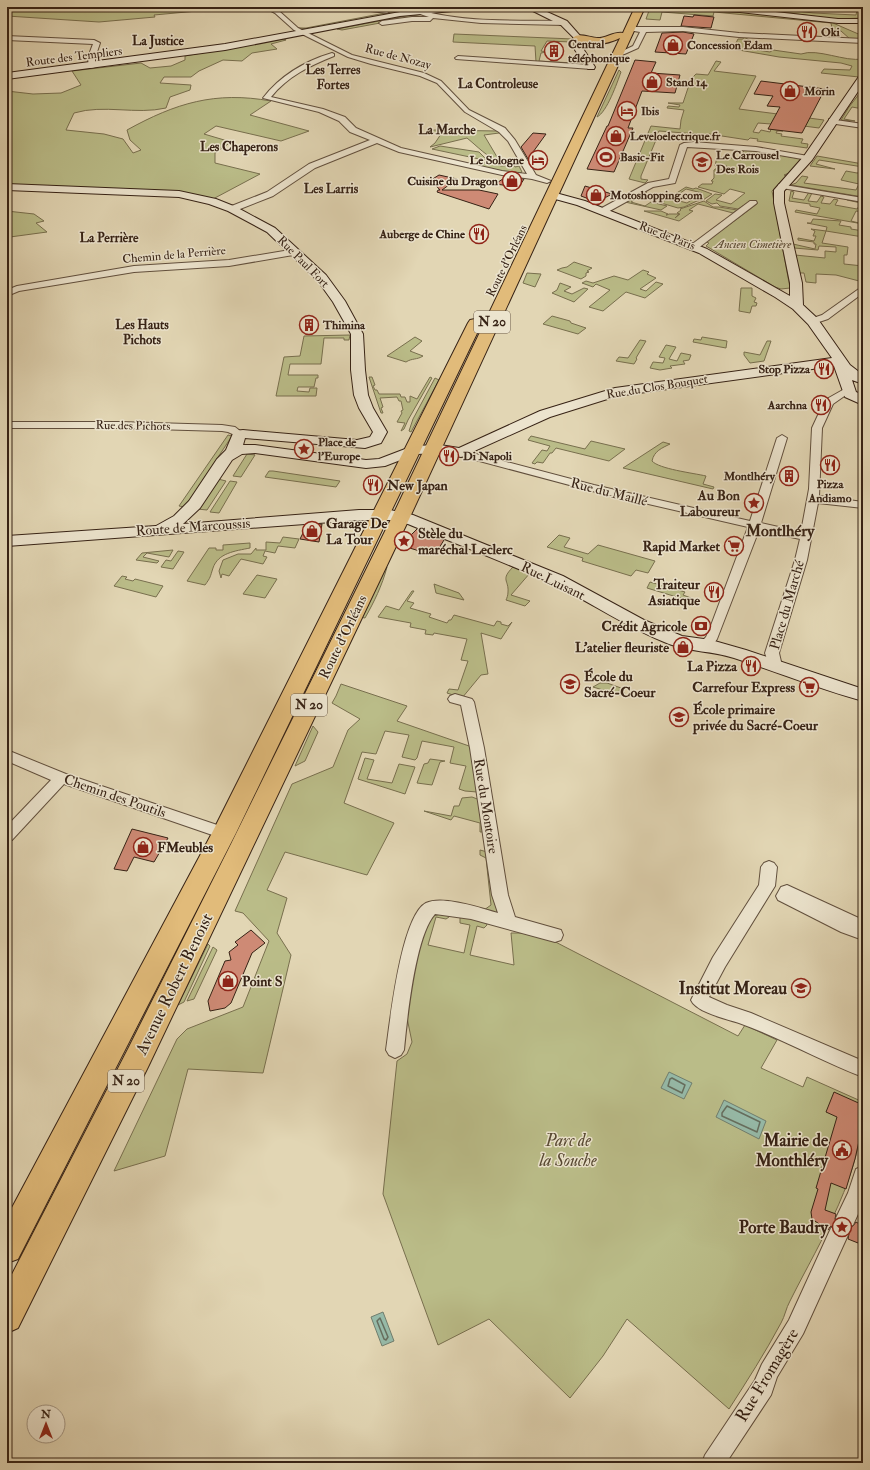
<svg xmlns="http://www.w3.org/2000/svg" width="870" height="1470" viewBox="0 0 870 1470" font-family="'IM FELL Double Pica',serif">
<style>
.green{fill:#babc88;stroke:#786f4e;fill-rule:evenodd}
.water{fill:#96baa8;stroke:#707d6d}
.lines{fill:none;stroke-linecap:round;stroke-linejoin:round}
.shore{stroke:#666e5e;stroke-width:1.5}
.building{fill:#ce8a75;stroke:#362215}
.street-casing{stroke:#614f3d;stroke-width:2}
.secondary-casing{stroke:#362215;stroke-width:2}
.primary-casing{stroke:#362215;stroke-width:2}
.street{fill:#ece4ce;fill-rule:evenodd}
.secondary{fill:#ece4ce;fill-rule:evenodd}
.primary{fill:#e1bb7a;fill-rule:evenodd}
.labels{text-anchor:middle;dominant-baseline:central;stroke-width:3;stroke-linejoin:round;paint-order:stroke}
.far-poi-label{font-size:12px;font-weight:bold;fill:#362215;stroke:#ece4ce;text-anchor:start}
.far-street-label{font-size:12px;fill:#362215;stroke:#ece4ce}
.far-park-label{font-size:12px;font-style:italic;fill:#574832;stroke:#ece4ce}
.far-neighbourhood-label{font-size:13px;font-weight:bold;fill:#362215;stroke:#ece4ce}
.shield{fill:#ece4ce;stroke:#6d5c4c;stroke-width:1}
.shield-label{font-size:13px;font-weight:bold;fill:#362215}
.poi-label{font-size:14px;font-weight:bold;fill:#362215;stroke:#ece4ce;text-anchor:start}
.street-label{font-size:14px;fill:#362215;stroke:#ece4ce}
.quarter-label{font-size:16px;font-weight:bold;fill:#362215;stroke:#ece4ce}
.near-street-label{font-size:17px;fill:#362215;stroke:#ece4ce}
.near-poi-label{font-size:17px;font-weight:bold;fill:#362215;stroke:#ece4ce;text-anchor:end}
.near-park-label{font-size:17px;font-style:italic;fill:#574832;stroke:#ece4ce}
</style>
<rect width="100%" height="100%" fill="#e2d6b4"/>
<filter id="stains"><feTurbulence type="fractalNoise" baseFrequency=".005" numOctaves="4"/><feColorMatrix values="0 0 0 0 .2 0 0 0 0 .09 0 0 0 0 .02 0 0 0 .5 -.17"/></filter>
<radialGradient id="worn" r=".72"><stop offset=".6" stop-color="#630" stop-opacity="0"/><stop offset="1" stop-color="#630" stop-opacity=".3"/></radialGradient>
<g class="green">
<polygon points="7,7 124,7 121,11 166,7 207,7 208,10 154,15 155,17 99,22 7,16"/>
<polygon points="279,7 333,7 378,10 280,10 276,8"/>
<polygon points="433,7 455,7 310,29 297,28 306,28 401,10"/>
<polygon points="717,7 765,7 813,13 856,15 857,10 863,11 863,18 835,19 767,10"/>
<polygon points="650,8 733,11 809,18 833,23 863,36 863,39 850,39 841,31 833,31 834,39 831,23 714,12 713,16 662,12 660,20 646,19"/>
<polygon points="411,15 433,18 402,19 342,30 337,29"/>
<polygon points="454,34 573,39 572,42 547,41 541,51 547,52 541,53 539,61 573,63 573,65 536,62 535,46 453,42"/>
<path d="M 744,37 L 751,41 L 748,46 L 751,49 L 770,52 L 773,50 L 801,54 C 818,48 844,62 863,59 L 863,71 L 859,77 L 821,73 L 824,69 L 850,70 L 852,66 L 841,63 L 779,57 L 733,49 L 738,39 L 743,39 Z"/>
<path d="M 282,38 L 286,40 L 271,44 L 277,49 L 252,53 L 242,61 L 223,60 L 199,71 L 191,77 L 164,77 L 160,83 L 191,85 L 190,90 L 170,97 L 166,108 C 136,115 104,104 74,113 L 66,130 L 104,134 L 123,139 L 133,153 L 141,150 L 130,140 L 127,130 C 176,103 215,91 271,101 L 250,115 L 309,131 L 281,141 L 216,126 L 204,134 L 231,142 L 215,153 L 215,163 L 260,174 L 213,199 L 199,196 L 7,186 L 7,91 L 33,94 L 61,93 L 81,85 L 72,71 L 141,63 L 150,68 L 171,66 L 185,60 L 185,56 Z"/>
<polygon points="716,61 721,62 714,71 756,76 739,109 824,120 819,128 773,122 771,124 758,123 753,132 759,133 761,130 770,132 771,129 783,131 777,131 776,133 782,134 781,136 803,139 801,143 808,144 807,148 757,141 758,139 750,138 748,140 709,134 706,138 697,138 697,134 659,131 655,137 659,140 656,140 641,176 641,179 648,180 645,183 629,179 651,126 680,129 681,120 684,110 667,108 668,106 679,107 680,105 668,103 683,103 691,79 696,74 708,75"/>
<path d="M 619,70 L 621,72 C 617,83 607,112 597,117 Z"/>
<polygon points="863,89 863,104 861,107 863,109 852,107 844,119 855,121 841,120 849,107"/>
<path d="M 433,130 L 498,131 L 499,133 L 484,135 L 500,162 C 487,157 478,147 467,138 L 430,147 L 435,143 L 441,134 L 432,133 Z"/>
<polygon points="440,146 479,152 486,159 484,160 432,149"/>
<polygon points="744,149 802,159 789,173 784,175 786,176 772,191 790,288 781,289 775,287 706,246 709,243 706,242 757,204 749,202 738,209 720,206 717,203 712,204 706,201 715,194 722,195 716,200 731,204 745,193 730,189 724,194 698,187 702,184 712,184 713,181 711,181 714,178 714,170 717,168 721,170 726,170 727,166 715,166 717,157 742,159"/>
<polygon points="817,156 863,164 863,167 819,160 816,164 835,169 810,166"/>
<path d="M 488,160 L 501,166 L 514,165 L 515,167 L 519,166 L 522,172 C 513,177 480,166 469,163 L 482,165 Z"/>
<polygon points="846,171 857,173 863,172 863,197 791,185 796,183 802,176 808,177 804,183 856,190 859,184 841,180"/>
<path d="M 686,187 L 693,189 L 696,188 L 712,194 L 703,200 L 697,201 L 684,207 L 678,208 L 661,203 ZM 686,189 L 702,193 L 687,203 L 672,199 Z"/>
<polygon points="791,191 794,192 792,198 804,200 809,192 812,193 808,201 817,202 821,196 824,197 821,203 830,204 834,199 838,200 835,205 857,209 861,203 847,200 848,198 863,202 859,209 863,210 863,212 856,211 851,221 863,224 795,212 796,210 817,214 820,208 810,206 810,204 789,201"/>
<polygon points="645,192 647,192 631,202 645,206 651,202 667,206 661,210 625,202"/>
<polygon points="704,201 713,207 719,207 737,210 733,213 698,204 689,210 693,211 679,221 644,211 661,211 668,214 666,215 667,215 669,214 679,214 675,218 680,214 677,213 681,210 680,209"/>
<polygon points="7,211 34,214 44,221 36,223 47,232 10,237 10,240 7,241"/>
<polygon points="813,219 841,221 839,225 851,227 851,229 863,231 863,237 826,231 822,243 848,247 847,255 844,255 844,264 863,266 863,282 836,275 816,274 816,283 806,282 804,273 799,273 795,255 825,258 825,251 836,252 836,247 819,246 818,250 794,248 793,244 815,249 816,244 814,244 814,242 798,240 798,238 814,241 816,236 813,236 815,231 811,229 826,231 827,227 807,223 811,223"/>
<polygon points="574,262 592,268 587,271 589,272 586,273 586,276 581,279 557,270 562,268 567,267"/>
<polygon points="643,270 649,272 647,274 656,278 640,289 646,291 656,282 663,284 645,298 626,292 603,311 589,307 610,290 596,284 593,287 582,283 586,281 593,283 614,276 628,280"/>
<polygon points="527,273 541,274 535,287 523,283"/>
<polygon points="560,283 571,287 564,291 572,294 584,288 588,289 574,302 552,293 557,290"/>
<polygon points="741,288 752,288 752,296 756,298 754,302 757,303 756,306 752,306 750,313 739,311"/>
<polygon points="552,316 570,321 571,323 586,328 578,334 543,324"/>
<polygon points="350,335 349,340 344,340 344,338 324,338 321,364 290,364 288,375 318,375 318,378 316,378 314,387 298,387 297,391 309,392 310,388 317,388 316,396 276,396 284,357 300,356 304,336"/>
<path d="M 415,337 L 422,341 L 410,351 L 423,356 C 417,360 412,358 406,362 L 387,356 Z"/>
<polygon points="702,337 727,341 726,348 693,342 694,339 701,340"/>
<polygon points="640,340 646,341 636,358 637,359 634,364 616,361 619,357 628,358"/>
<polygon points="767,341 771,341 764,361 750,363 744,355 744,352 760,355"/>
<polygon points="666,345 676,347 669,359 677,361 681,353 691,355 689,360 683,361 685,364 670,366 672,368 660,370 650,368 653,362 663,363 665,358 659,357"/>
<polygon points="369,377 372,377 375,385 373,386 375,390 377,390 379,394 400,394 401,397 405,397 407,402 410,402 410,396 417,399 430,377 432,378 408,420 404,429 401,431 405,423 397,422 402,413 401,411 403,410 401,401 399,401 397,397 380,398 383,407 381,408 383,413 381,413"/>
<polygon points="435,378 439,380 411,432 409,431 413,419"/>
<polygon points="228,435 232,436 185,507 179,506"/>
<polygon points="531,436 585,449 591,441 625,449 609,461 556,448 552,453 550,453 543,463 537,462 535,464 532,463 542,450 547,451 550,446 528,440"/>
<path d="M 663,442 L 670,444 C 662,448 654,451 652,461 C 659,469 693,473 706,476 L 703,484 L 714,487 L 713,489 L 623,468 Z"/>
<polygon points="247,454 255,455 241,477 233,476"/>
<polygon points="269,471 273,471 340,481 336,487 265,477"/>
<polygon points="218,479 226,481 207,510 197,509"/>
<polygon points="230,481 237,482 219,513 210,512"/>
<polygon points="559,535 570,538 564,547 588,554 598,545 655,561 648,573 636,570 631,576 582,561 583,558 547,547"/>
<polygon points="283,537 299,539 295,548 278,546 275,553 265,551 263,556 267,557 263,564 241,559 229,576 222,574 221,578 219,571 223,560 238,554 251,554 256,548 256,550 266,550 266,542 280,543"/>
<path d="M 250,543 L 250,548 C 235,551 218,553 213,568 C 210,577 211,577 205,585 L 187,581 L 209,548 L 216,548 L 216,550 L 223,550 L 223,545 Z"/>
<polygon points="173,550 169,557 147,553 143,557 159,561 157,563 136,560 142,553"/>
<polygon points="178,551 184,552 173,569 161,567 166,560 171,561"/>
<path d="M 386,567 L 387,567 C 382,586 374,602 365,618 L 360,617 Z"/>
<path d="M 513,567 L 530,573 L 511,595 L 530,601 L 525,606 L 506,600 C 507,598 508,595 508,592 C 509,580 500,580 513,567 Z"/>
<polygon points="257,575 277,579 265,598 243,594"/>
<polygon points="122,576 127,577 125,579 133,581 135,579 163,586 156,597 114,586"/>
<polygon points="650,582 685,592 683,595 691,598 690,601 647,588"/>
<polygon points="434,584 459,593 464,600 436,593"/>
<polygon points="412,591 414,591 407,601 414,603 410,608 431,614 429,617 447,623 449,620 451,620 454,615 494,626 497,621 501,622 501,624 508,626 512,622 501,639 481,633 488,674 481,675 462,698 447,693 449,689 458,690 468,661 461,660 467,639 434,633 433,635 425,634 426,630 410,627 411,623 378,617 386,606 399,610"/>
<polygon points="600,683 607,683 621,688 619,691 625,693 623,696 593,687"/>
<polygon points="341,684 407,706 397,721 472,747 477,792 465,791 459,789 466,766 450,763 454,747 422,741 417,758 415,760 402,757 409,735 385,731 376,754 362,752 344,803 394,823 367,875 285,852 267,890 287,898 277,933 291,955 263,1073 188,1069 165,1156 114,1171 177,1039 187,1029 243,1007 269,941 243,913 235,911 292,784 333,767 348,730 360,719 332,703 336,696"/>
<polygon points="313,726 318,732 305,761 295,766"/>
<polygon points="365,758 374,760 367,779 392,783 399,764 415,767 405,794 358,779"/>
<polygon points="430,759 445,761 440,762 432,785 417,783 424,764 428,763"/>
<polygon points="472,797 480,800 484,832 480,832 480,823 454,816 451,820 424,811 451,816 454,806 459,806 462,798"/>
<polygon points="480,850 491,853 499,914 484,910 491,905 486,858 480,855"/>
<path d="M 444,913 L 449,916 L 449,917 L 446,919 L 436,917 L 428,945 L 464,953 L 470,925 L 460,923 L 460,918 L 463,916 L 486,922 L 487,925 L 484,928 L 477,926 L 470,955 L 514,965 L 511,933 L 538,933 L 738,1036 L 745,1025 L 777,1040 L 761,1068 L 803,1087 L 807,1077 L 863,1102 C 863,1175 822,1237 790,1301 C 786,1308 785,1316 781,1323 C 765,1353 747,1381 729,1409 L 627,1319 L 603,1356 L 570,1398 L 489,1319 L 438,1345 L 383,1194 L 397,1061 L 407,1054 L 412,1042 L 406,1013 L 423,929 L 434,916 Z"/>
<polygon points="208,944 210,946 184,1002 178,1005"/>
<polygon points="213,947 217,950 194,999 187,1001"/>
</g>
<g class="water">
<polygon points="669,1072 692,1083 684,1099 661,1088"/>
<polygon points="724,1100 766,1121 759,1139 716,1117"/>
<polygon points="383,1312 394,1341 382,1346 371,1317"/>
</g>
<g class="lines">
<g class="shore">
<polygon points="672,1078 685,1085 682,1093 668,1086 670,1079"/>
<polygon points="727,1106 760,1122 757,1132 722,1116 722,1113"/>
<polygon points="380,1318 388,1337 386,1340 384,1339 377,1321"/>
</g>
</g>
<g class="building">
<polygon points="694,15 714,17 711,28 681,26 684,16 693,17"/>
<polygon points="683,32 694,34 686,54 655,52 662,33"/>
<polygon points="635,60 656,62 651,73 680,75 675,93 642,91 628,128 633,128 614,172 587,169 607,126 608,126"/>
<polygon points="761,81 825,89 802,133 768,129 780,107 767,106 773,96 754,94"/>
<polygon points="533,133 546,134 528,159 521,147"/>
<polygon points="439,175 457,179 442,190 479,190 498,194 489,209 437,192 438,190 440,190 431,180"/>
<polygon points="506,177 524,179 519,187 495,184"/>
<polygon points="585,186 612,194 597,202 581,196"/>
<polygon points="322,524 319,542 300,539 307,525"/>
<polygon points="417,529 444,540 436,553 427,552 426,553 403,546 406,540"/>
<polygon points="132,829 168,838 154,862 134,857 127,871 114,869"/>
<polygon points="251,930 265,943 252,953 231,1003 225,1008 210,1011 208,1001 225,961 231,960 229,952 238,945 235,942"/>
<polygon points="834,1092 863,1105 863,1123 855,1159 846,1189 831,1183 825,1210 836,1214 835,1219 837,1224 830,1227 828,1230 812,1219 811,1212 818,1189 816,1188 837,1117 826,1112"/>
<polygon points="856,1222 863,1226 858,1243 848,1239 849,1234 847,1228 853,1226"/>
</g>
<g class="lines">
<defs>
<g id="street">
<path d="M 264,7 L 272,7 L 279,11 L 298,28 L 352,55 L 424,73 L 441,81 L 469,110 L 505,128 L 515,140 L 536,175 L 551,181 L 547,183 L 532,179 L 502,175 L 399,152 L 377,143 L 315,168 L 273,196 L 235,211 L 229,211 L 229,207 L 267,192 L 309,164 L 370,140 L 350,132 L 339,121 L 319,112 L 263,98 C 280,76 305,61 332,53 L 334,54 L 334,56 C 309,66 288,76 271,97 L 323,109 L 345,117 L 356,128 L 401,148 L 502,171 L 527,174 L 508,141 L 499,132 L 465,112 L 437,83 L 420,76 L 371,64 L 348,57 L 294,30 L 275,13 Z"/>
<polygon points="352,7 369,7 390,11 387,13 355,9"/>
<path d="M 419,10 C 465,23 516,20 564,21 L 567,23 L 564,25 L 481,23 L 433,18 L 430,21 L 412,21 L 382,25 L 379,23 L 382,21 L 412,17 L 429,17 L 417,13 L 417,11 Z"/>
<polygon points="630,27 683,27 739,33 863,39 863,43 739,37 683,31 646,32 638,48 620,56 616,56 616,54 633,46 640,32 628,30 627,29"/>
<path d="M 7,36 L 94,40 L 100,43 L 95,58 L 95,67 L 90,68 C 86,60 90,52 93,44 L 7,40 Z"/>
<polygon points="458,56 591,65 594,67 591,69 456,59 455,58"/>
<polygon points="829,119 863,124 863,128 829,123"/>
<polygon points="694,142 756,147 808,156 812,158 808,160 756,151 687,147 675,183 653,187 606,213 600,213 600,209 648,183 669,179 680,145 684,143"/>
<polygon points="779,184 863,198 863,202 782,188 778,186"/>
<polygon points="750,201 756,201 757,203 697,249 691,249 690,247 691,245"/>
<polygon points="296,249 300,252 299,254 229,266 134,272 19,291 7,296 7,290 17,286 134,266 229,260"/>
<polygon points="863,286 863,293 828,319 813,324 808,321 810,319 822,315"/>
<path d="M 848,387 L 853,390 L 833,404 L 822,428 L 819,496 L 863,502 L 863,508 L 818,503 L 807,560 L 779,653 L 782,666 L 780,669 L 775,670 L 770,669 L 765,653 L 795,560 L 800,539 L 759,530 L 717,639 C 713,646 707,650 699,648 L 698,645 L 706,637 L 710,628 L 748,527 L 592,491 L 457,455 L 456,453 L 461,450 L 594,485 L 750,521 L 777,438 L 782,435 L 787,438 L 761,523 L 801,532 L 809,489 L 812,428 L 825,400 Z"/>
<polygon points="7,422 119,422 222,425 235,427 244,434 239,437 228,432 222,431 119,428 7,428"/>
<path d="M 455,694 L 472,699 L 474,702 L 484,748 L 508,895 L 515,917 L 561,930 L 563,935 L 561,940 L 555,942 L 471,919 L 435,914 C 415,936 407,1019 404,1050 L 401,1055 L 395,1058 L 389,1055 L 386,1050 C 390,1022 401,916 426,903 C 442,895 481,908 498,913 L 492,895 L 470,748 L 461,705 L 450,702 L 448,699 L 450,696 Z"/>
<polygon points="7,750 66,774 229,829 232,833 229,837 224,839 64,784 12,840 7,842 7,826 51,780 7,761"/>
<path d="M 769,861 L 774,863 L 777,867 L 775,886 L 725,967 L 709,997 L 727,1005 L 751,1013 L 863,1061 L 863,1077 C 821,1061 781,1038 739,1023 C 726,1019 696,1012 691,1000 L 713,957 L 759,885 L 761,867 L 764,863 Z"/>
<polygon points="787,885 863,920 863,940 841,932 778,900 776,896 781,887"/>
<polygon points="863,1166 863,1203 853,1225 846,1227 839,1225 836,1218 848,1193 856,1169"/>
<polygon points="838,1225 845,1228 848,1235 803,1334 777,1377 771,1395 726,1463 702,1463 705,1455 755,1380 762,1364 789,1320 831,1228"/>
</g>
<g id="secondary">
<polygon points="448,7 477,7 473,9 400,16 225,50 7,79 7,73 225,44 400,12"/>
<polygon points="525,7 536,7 567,21 582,38 584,50 595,67 594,69 588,69 575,50 574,38 561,25"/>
<polygon points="665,7 740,8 838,19 863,19 863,23 838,23 740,12 669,9"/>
<path d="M 863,74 L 863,84 L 812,160 L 784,191 L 784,203 L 802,283 L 803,305 L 817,318 L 850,365 L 863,375 L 863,384 L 852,380 L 856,392 L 863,395 L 863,405 L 845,397 L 834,366 L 617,396 L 550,417 L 461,457 L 440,453 L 416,454 L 385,466 L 366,468 L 255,453 L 242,454 L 232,460 L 200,508 L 183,524 L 359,510 L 390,510 L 413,515 L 563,576 L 644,620 L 682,636 L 711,640 L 746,650 L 863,689 L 863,701 C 819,689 777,672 734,658 C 713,651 690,652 669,644 C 627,628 591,602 551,583 C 504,562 456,544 408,524 L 390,520 L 359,520 L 7,546 L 7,536 L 156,526 L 174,516 L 189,501 L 217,459 L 226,450 L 234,431 L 243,430 L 357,440 L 370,437 L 373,432 L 359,408 L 354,395 L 351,370 L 351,334 L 333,302 L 318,281 L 267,232 L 228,211 L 209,204 L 179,197 L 7,190 L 7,184 L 179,191 L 216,199 L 236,207 L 275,228 L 326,275 L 345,301 L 363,334 L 365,370 L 368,395 L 373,408 L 387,432 L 381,443 L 365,448 L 245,438 L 243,445 L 255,445 L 366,460 L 379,459 L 413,446 L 440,445 L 459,448 L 540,411 L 615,388 L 832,358 L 808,324 L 793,309 L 775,297 L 699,253 L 577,205 L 548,197 L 547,195 L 552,192 L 585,201 L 707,249 L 790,296 L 790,283 L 774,203 L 774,190 L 804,156 L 860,75 Z"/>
</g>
<g id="primary">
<path d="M 635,7 L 645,7 L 410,517 L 148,1067 L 18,1328 L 7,1333 L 7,1284 L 128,1049 L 231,844 L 392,517 L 620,38 C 608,44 584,49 573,38 C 578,32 590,38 598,38 C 606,38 615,31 623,33 Z"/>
<polygon points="475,319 480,320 482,323 236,833 18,1259 7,1263 7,1217 212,833 468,323 470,320"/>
</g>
</defs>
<use href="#street" class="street-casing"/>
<use href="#secondary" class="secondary-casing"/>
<use href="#primary" class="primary-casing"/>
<use href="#street" class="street"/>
<use href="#secondary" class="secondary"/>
<use href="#primary" class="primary"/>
</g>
<defs>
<symbol id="restaurant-ring" viewBox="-11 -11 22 22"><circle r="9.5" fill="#ece4ce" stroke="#8f2418" stroke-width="1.5"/><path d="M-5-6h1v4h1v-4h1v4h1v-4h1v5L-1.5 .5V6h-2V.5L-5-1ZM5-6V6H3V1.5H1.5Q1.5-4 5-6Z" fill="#8f2418"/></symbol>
<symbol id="shop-ring" viewBox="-11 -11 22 22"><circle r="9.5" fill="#ece4ce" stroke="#8f2418" stroke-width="1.5"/><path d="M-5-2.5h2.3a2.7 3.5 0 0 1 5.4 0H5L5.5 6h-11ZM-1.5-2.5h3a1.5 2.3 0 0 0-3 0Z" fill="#8f2418"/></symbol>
<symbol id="building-ring" viewBox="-11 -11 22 22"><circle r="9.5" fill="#ece4ce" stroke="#8f2418" stroke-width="1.5"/><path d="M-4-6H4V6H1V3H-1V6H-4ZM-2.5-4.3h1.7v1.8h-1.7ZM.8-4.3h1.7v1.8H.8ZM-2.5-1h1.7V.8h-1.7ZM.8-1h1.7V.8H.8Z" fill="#8f2418"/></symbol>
<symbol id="hotel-ring" viewBox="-11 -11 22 22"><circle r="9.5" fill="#ece4ce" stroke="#8f2418" stroke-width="1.5"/><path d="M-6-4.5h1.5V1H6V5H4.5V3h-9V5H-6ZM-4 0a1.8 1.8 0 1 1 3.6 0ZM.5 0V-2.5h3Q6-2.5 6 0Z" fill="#8f2418"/></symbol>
<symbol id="stadium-ring" viewBox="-11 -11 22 22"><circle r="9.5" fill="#ece4ce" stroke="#8f2418" stroke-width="1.5"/><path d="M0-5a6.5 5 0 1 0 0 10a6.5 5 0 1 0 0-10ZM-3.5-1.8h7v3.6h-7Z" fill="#8f2418"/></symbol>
<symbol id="school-ring" viewBox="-11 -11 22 22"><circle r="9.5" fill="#ece4ce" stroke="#8f2418" stroke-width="1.5"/><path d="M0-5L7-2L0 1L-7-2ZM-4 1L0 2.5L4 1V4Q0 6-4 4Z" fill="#8f2418"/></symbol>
<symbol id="sight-ring" viewBox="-11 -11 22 22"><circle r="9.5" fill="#ece4ce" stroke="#8f2418" stroke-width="1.5"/><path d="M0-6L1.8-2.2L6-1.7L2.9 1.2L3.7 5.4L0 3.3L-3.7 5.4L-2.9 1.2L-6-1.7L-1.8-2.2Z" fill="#8f2418"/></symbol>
<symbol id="supermarket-ring" viewBox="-11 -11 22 22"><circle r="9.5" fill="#ece4ce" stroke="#8f2418" stroke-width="1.5"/><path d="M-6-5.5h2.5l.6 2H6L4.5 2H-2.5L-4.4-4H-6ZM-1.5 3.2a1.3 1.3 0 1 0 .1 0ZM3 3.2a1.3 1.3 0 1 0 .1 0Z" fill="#8f2418"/></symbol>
<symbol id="bank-ring" viewBox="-11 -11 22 22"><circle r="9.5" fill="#ece4ce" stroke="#8f2418" stroke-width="1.5"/><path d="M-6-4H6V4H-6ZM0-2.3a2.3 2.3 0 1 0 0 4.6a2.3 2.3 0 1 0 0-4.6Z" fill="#8f2418"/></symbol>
<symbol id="civic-ring" viewBox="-11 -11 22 22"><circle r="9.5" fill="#ece4ce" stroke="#8f2418" stroke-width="1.5"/><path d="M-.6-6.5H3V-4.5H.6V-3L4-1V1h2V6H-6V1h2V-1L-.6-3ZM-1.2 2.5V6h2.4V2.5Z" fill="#8f2418"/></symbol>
</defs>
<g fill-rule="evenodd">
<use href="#restaurant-ring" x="796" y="21" width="22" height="22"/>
<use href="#shop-ring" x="662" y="34" width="22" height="22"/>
<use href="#building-ring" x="543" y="40" width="22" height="22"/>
<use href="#shop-ring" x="641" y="71" width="22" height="22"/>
<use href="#shop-ring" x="779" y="80" width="22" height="22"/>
<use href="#hotel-ring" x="616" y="100" width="22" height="22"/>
<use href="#shop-ring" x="605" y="125" width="22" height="22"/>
<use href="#stadium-ring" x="595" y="146" width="22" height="22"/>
<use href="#hotel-ring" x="527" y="149" width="22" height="22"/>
<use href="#school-ring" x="691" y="151" width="22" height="22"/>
<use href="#shop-ring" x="501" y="170" width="22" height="22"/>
<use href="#shop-ring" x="585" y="184" width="22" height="22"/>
<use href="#restaurant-ring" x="468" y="223" width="22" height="22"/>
<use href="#building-ring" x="298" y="314" width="22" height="22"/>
<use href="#restaurant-ring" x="813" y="358" width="22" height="22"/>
<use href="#restaurant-ring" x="810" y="394" width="22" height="22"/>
<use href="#sight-ring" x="293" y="438" width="22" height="22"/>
<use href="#restaurant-ring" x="438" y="445" width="22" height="22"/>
<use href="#restaurant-ring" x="819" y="454" width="22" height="22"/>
<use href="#building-ring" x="778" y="465" width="22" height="22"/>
<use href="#restaurant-ring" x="362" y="474" width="22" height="22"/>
<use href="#sight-ring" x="743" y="492" width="22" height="22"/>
<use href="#shop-ring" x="301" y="520" width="22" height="22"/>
<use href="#sight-ring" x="393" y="530" width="22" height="22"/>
<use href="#supermarket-ring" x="723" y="535" width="22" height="22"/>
<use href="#restaurant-ring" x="703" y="581" width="22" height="22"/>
<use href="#bank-ring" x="690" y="615" width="22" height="22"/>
<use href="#shop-ring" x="672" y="636" width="22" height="22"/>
<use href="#restaurant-ring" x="740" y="655" width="22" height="22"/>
<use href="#school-ring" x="559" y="673" width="22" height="22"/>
<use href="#supermarket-ring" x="798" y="676" width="22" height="22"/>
<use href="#school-ring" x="668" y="706" width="22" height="22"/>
<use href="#shop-ring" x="132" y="836" width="22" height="22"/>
<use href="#shop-ring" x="217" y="970" width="22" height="22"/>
<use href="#school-ring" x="790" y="977" width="22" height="22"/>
<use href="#civic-ring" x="831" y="1139" width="22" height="22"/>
<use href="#sight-ring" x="831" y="1216" width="22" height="22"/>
</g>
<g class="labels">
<g class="far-poi-label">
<text x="821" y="32">Oki</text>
<text x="568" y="44">Central<tspan x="568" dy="14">téléphonique</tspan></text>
<text x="687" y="45">Concession Edam</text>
<text x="666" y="82">Stand 14</text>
<text x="804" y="91">Morin</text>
<text x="641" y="111">Ibis</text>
<text x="630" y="136">Leveloelectrique.fr</text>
<text x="716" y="155">Le Carrousel<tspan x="716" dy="14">Des Rois</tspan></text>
<text x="620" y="157">Basic-Fit</text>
<text x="524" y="160" text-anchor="end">Le Sologne</text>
<text x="498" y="181" text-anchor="end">Cuisine du Dragon</text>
<text x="610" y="195">Motoshopping.com</text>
<text x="465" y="234" text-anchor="end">Auberge de Chine</text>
<text x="323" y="325">Thimina</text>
<text x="810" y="369" text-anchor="end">Stop Pizza</text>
<text x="807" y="405" text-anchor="end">Aarchna</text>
<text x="318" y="442">Place de<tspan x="318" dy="14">l'Europe</tspan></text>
<text x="463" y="456">Di Napoli</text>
<text x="775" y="476" text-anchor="end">Montlhéry</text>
<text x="830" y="484" text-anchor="middle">Pizza<tspan x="830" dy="14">Andiamo</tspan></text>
</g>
<g class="far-street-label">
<text transform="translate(74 57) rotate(-7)">Route des Templiers</text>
<text transform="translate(398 57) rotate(15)">Rue de Nozay</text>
<text transform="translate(667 236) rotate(21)">Rue de Paris</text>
<text transform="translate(174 255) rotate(-5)">Chemin de la Perrière</text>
<text transform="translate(507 261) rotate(-64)">Route d'Orléans</text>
<text transform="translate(303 262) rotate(45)">Rue Paul Fort</text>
<text transform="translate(657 387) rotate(-9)">Rue du Clos Bouquet</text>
<text transform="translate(133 426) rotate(1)">Rue des Pichots</text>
</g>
<g class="far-park-label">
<text x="753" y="244">Ancien Cimetière</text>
</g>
<g class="far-neighbourhood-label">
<text x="158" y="41">La Justice</text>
<text x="333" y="70">Les Terres<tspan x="333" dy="15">Fortes</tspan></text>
<text x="498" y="84">La Controleuse</text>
<text x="447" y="130">La Marche</text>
<text x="239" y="147">Les Chaperons</text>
<text x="331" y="189">Les Larris</text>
<text x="109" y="238">La Perrière</text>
<text x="142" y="325">Les Hauts<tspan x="142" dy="15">Pichots</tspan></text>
</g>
<g class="shield">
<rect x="474" y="311" width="36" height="22" rx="3"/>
<rect x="291" y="694" width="36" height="22" rx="3"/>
<rect x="108" y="1070" width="36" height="22" rx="3"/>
</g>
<g class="shield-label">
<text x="492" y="322">N 20</text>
<text x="309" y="705">N 20</text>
<text x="126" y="1081">N 20</text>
</g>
<g class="poi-label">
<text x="387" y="485">New Japan</text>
<text x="740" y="495" text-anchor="end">Au Bon<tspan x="740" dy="16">Laboureur</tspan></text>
<text x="326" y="523">Garage De<tspan x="326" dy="16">La Tour</tspan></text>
<text x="418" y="533">Stèle du<tspan x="418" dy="16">maréchal Leclerc</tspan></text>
<text x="720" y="546" text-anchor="end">Rapid Market</text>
<text x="700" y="584" text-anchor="end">Traiteur<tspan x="700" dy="16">Asiatique</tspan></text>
<text x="687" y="626" text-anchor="end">Crédit Agricole</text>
<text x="669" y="647" text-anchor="end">L'atelier fleuriste</text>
<text x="737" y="666" text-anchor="end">La Pizza</text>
<text x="584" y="676">École du<tspan x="584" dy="16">Sacré-Coeur</tspan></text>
<text x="795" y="687" text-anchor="end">Carrefour Express</text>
<text x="693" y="709">École primaire<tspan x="693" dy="16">privée du Sacré-Coeur</tspan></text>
<text x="157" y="847">FMeubles</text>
<text x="242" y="981">Point S</text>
</g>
<g class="street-label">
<text transform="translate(609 492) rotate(14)">Rue du Maillé</text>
<text transform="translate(193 527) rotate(-4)">Route de Marcoussis</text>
<text transform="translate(553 581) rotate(26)">Rue Luisant</text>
<text transform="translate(787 605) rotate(-74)">Place du Marché</text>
<text transform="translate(343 637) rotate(-64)">Route d'Orléans</text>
<text transform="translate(115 796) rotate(19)">Chemin des Poutils</text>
<text transform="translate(486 806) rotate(81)">Rue du Montoire</text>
</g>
<g class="quarter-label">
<text x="780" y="531">Montlhéry</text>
</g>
<g class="near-street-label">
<text transform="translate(174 984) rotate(-64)">Avenue Robert Benoist</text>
<text transform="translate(767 1375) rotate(-59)">Rue Fromagère</text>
</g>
<g class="near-poi-label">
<text x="787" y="988">Institut Moreau</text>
<text x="828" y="1140">Mairie de<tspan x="828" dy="20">Monthléry</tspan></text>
<text x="828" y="1227">Porte Baudry</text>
</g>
<g class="near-park-label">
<text x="568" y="1140">Parc de<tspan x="568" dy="20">la Souche</tspan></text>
</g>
</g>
<rect width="870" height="1470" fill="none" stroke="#e2d6b4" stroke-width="24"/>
<rect x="8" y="8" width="854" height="1454" fill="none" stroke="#362215" stroke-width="2"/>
<rect x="12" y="12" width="846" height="1446" fill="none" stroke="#362215"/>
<g transform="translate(46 1424)"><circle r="19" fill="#ece4ce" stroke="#a39684"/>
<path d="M0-3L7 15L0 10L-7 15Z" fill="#8f2418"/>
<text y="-6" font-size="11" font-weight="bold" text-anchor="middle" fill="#362215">N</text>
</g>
<rect width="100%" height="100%" filter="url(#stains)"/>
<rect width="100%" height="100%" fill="url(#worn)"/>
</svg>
